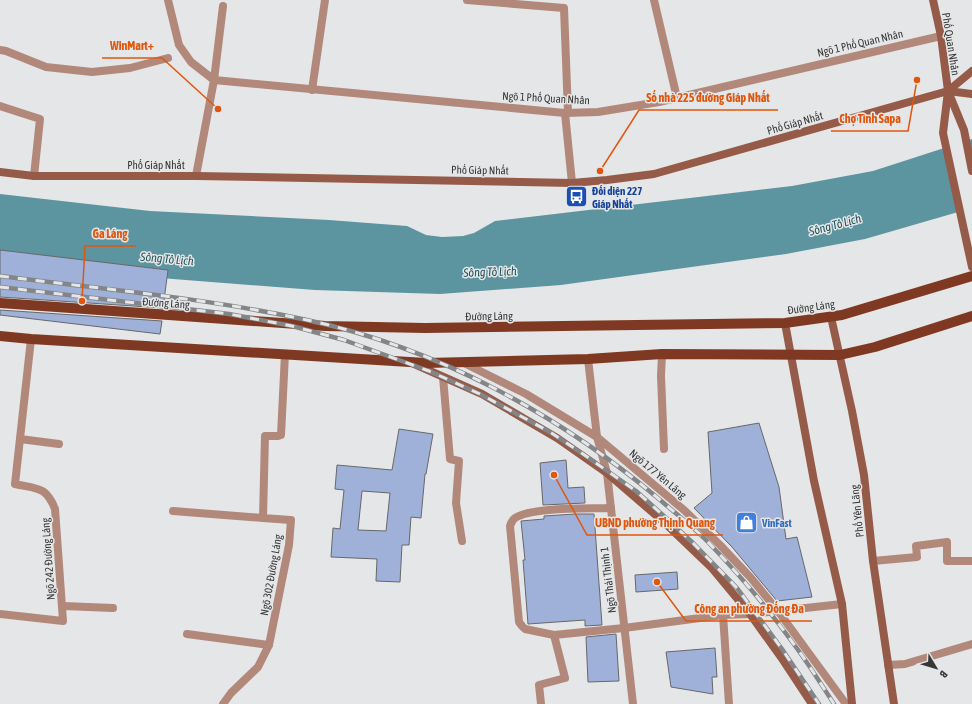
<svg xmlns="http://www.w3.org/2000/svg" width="972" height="704" viewBox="0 0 972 704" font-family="'Asap Condensed',sans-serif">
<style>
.water{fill:#5c95a0}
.pier{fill:#e5e6e7}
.building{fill:#9fb0d9;stroke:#676869;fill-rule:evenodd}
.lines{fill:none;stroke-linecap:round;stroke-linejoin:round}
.lane{stroke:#b2887b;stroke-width:8}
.street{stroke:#b2887b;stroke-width:8}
.secondary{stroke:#955b48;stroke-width:8}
.primary{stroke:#7f3922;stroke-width:10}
.rail-casing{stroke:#848586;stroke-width:4.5}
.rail{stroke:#e5e6e7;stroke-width:3;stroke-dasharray:9;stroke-linecap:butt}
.labels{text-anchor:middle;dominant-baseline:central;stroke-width:3;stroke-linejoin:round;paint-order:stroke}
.street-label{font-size:11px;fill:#373738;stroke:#e5e6e7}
.transit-label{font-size:11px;font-weight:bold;fill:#164399;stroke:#e5e6e7;text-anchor:start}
.shop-label{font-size:11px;font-weight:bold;fill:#366cbe;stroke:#e5e6e7;text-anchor:start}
.water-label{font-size:12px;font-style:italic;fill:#22545d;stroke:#e5e6e7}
.leader{fill:none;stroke:#df570e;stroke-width:1.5}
.callout-dot{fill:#df570e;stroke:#e5e6e7;stroke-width:1.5}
.callout-label{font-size:12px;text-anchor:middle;font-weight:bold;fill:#df570e;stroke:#e5e6e7;stroke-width:3;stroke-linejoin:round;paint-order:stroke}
</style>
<rect width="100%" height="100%" fill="#e5e6e7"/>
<polygon class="water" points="972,139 972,208 865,239 786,254 561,285 440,294 315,290 173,279 0,262 0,194 150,211 329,220 407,226 426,235 442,237 463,236 474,233 495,221 792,186 873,171"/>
<polygon class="pier" points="966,139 972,171 972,210 960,214 946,145"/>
<g class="building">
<polygon points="0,250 168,270 163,308 0,297"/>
<polygon points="0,310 162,321 160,334 0,315"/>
<polygon points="759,423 779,487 786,539 797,537 812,597 777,601 732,547 694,508 712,493 708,432"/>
<path d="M 399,429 L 433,434 L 426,474 L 425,474 L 421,518 L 411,517 L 409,545 L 402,545 L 400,582 L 376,581 L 377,559 L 331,557 L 333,528 L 340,529 L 344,490 L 335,489 L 337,465 L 392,470 ZM 362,491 L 390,493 L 386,531 L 358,530 Z"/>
<polygon points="566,460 568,488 584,487 585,503 543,505 540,463"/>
<polygon points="575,514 594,514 602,625 585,626 585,620 528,624 523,560 525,560 521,521 544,519 544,516"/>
<polygon points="677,572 678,589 636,592 635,575"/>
<polygon points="616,634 619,681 588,682 586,637"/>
<polygon points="715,648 717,677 712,677 713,694 671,687 666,652"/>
</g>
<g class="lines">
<g class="lane">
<polyline points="168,0 179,45 191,62 214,80"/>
<polyline points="467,0 564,8 568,113"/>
<polyline points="654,0 677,98"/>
<polyline points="0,50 6,51 46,67 92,72 130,68 168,58"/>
<polyline points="312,90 325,0"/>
<polyline points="0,106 40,119 34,176"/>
<polyline points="565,113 572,183"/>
<polyline points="662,354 661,376 664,449"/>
<polyline points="443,377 450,459 459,461 456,503 462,541"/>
<polyline points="20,439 59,444"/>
<path d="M 611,508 C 589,509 531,507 515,518 C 512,520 511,523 510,526 L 519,622 L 522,626 L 525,629 L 554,635 L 624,628 L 723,615 L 750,614 L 842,604"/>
<polyline points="173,511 263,518"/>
<polyline points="873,561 917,557 916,546 947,542 947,561 972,561"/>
<polyline points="63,606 113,608"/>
<path d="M 0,614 L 63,621 L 55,509 C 46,486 37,489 15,484 L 31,339"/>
<polyline points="723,615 729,704"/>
<polyline points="187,634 269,645"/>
<polyline points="888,665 905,664 972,644"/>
<polyline points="223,704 231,693 258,667 269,645 289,545 291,520 263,518 265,436 278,436 281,435 285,354"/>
<polyline points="541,704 539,685 565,678 554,635"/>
</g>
<g class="street">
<polyline points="214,80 565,113 598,112 659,102 941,36"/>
<polyline points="196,176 214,80 223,6"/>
<polyline points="588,359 597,437 607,473 633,704"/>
<polyline points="464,363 526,394 597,437 684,510 720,545 751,578 778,611 846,704"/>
</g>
<g class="secondary">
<polyline points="933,0 941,36 948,91 943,133 972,267"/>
<polyline points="948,91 964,130 972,171"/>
<polyline points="948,91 972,94"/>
<polyline points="0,172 34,176 196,176 572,183 607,180 654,174 948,91 972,71"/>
<polyline points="831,317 852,411 864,475 873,561 894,704"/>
<polyline points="785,323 814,481 842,604 852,704"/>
<polyline points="412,363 482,394 557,438 607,473 665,523 711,567 750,614 783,660 812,704"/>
</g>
<g class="primary">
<polyline points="0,303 325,326 425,328 785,323 842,315 972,276"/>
<polyline points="0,336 31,339 426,363 588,359 662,354 840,355 875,347 972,316"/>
</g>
<defs>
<g id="rail">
<path d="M 0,276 C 102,289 206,298 307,320 C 437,348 558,414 659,499 C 675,513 692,526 707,541 C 738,573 767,607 793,643 C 808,663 821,684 834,704"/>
<polyline points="0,287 229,314 292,326 344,340 429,371 480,394 550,432 583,454 636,491 665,517 693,543 737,588 782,649 819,704"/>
</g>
</defs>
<use href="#rail" class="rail-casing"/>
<use href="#rail" class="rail"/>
</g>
<defs>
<symbol id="bus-square" viewBox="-11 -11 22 22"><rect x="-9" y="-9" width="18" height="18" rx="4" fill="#1a4fb4" stroke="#e5e6e7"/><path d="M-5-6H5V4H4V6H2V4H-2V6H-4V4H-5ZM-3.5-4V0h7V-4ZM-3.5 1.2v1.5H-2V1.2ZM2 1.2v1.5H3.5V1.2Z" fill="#fff"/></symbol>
<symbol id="shop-square" viewBox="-11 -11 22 22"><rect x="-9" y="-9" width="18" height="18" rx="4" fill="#3f7fe0" stroke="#e5e6e7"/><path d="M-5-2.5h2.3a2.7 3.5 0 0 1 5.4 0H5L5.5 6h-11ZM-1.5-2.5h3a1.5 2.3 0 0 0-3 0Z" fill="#fff"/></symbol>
</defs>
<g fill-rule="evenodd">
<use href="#bus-square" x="564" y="184" width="25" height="25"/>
<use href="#shop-square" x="734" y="510" width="25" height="25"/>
</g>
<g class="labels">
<g class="street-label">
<text transform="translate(860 43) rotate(-13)">Ngõ 1 Phố Quan Nhân</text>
<text transform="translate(951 44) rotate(81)">Phố Quan Nhân</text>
<text transform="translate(546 98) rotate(3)">Ngõ 1 Phố Quan Nhân</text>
<text transform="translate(795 123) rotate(-16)">Phố Giáp Nhất</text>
<text x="156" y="165">Phố Giáp Nhất</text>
<text transform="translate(480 170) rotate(1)">Phố Giáp Nhất</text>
<text transform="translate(166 303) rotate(4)">Đường Láng</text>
<text transform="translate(811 307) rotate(-8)">Đường Láng</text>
<text transform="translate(489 316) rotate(-1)">Đường Láng</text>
<text transform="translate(658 474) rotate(40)">Ngõ 177 Yên Lãng</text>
<text transform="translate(857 511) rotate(-96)">Phố Yên Lãng</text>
<text transform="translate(48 559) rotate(-94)">Ngõ 242 Đường Láng</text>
<text transform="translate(271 575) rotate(-80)">Ngõ 302 Đường Láng</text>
<text transform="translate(608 580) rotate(-97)">Ngõ Thái Thịnh 1</text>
</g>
<g class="transit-label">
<text x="592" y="191">Đối diện 227<tspan x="592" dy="13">Giáp Nhất</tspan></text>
</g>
<g class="shop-label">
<text x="762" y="523">VinFast</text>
</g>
<g class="water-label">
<text transform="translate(835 225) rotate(-15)">Sông Tô Lịch</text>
<text transform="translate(167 259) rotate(5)">Sông Tô Lịch</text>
<text transform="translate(490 272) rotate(-2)">Sông Tô Lịch</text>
</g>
</g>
<path class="leader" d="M218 109L162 58H102M600 171L639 110H778M917 80L908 131H831M82 301L85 246H136M554 475L587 535H723M657 582L686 621H812"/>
<g class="callout-dot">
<circle cx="218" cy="109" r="4"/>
<circle cx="600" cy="171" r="4"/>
<circle cx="917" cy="80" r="4"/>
<circle cx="82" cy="301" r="4"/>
<circle cx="554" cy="475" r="4"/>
<circle cx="657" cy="582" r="4"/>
</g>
<g class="callout-label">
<text x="132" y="50">WinMart+</text>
<text x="708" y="102">Số nhà 225 đường Giáp Nhất</text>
<text x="870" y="123">Chợ Tình Sapa</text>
<text x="110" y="238">Ga Láng</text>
<text x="655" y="527">UBND phường Thịnh Quang</text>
<text x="749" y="613">Công an phường Đống Đa</text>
</g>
<g transform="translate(936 668) rotate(128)" stroke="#e5e6e7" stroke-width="3" paint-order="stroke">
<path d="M0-3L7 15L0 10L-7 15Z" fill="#373738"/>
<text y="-6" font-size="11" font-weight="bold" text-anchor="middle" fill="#373738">B</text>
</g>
</svg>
